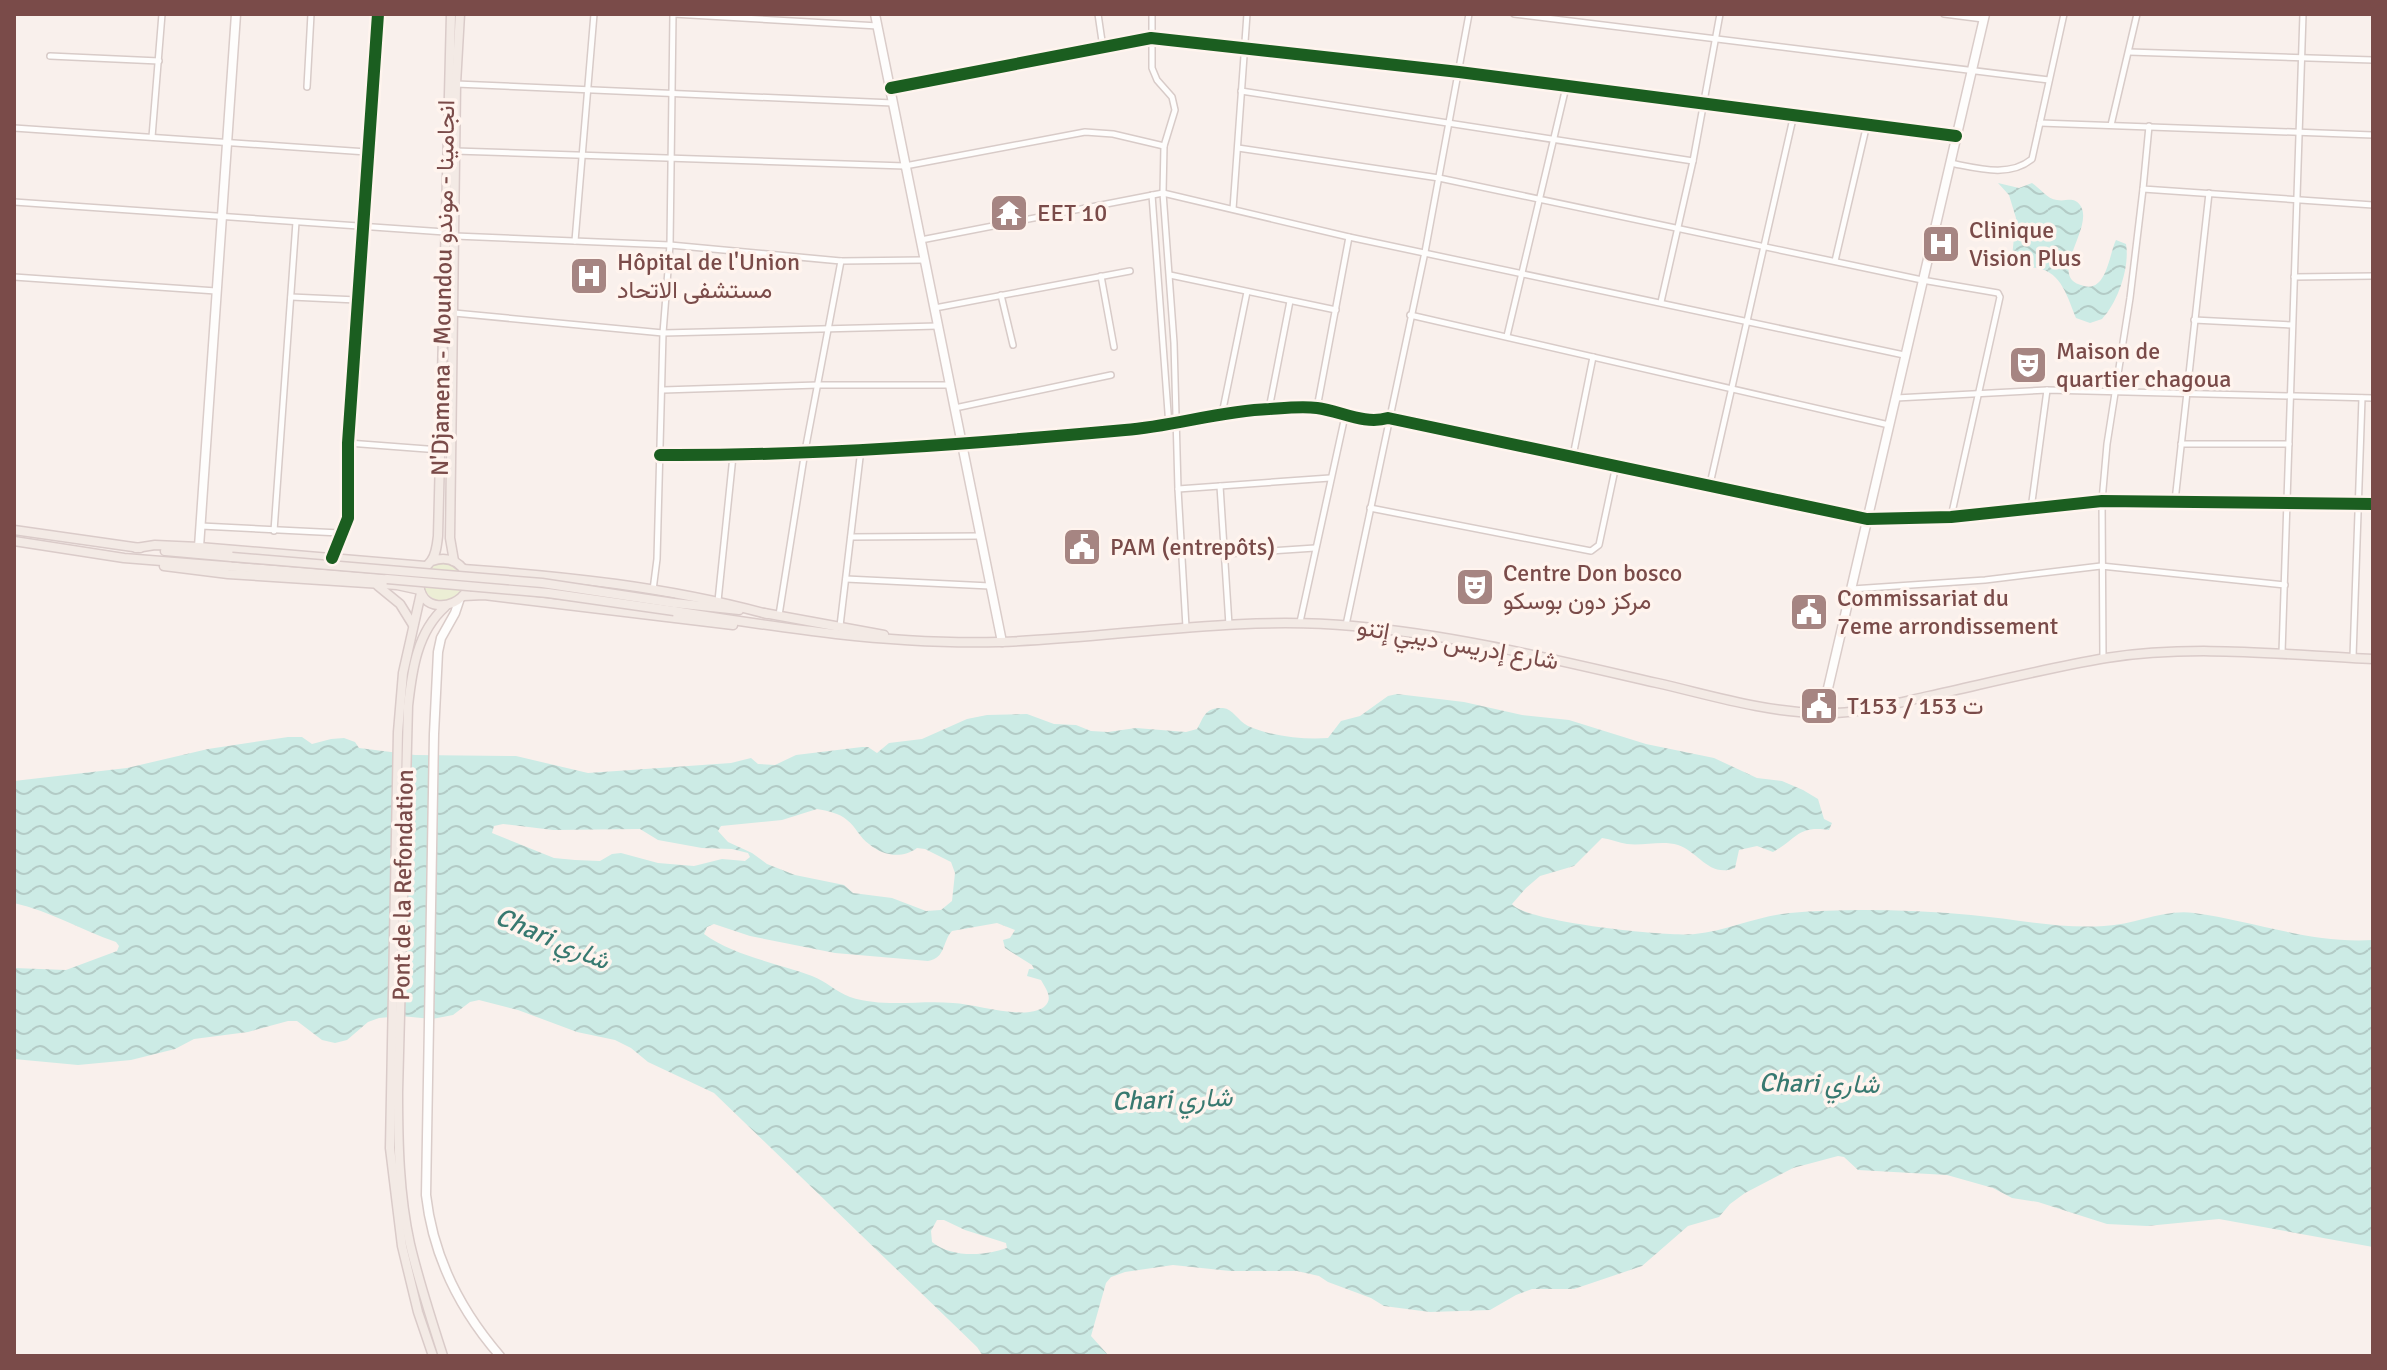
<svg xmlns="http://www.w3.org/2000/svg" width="2387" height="1370" viewBox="0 0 2387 1370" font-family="Signika,Vazirmatn,sans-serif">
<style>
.green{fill:#eceed5}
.water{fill:url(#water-waves);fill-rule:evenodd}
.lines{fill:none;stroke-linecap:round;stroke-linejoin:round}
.street-casing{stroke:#d8cbc8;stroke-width:8}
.secondary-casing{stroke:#daccc9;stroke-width:11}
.primary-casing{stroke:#dacbc9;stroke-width:11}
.street{stroke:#fefdfc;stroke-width:5}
.secondary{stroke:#fefdfc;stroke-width:8}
.primary{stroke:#f3eae5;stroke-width:8}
.primary-bridge-casing{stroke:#dacbc9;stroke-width:11;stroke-linecap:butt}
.primary-bridge{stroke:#f3eae5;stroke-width:8}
.cycleway-casing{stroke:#fff4ee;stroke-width:17}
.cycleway{stroke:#1b5e20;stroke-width:12}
.labels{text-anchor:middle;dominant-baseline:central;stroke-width:7;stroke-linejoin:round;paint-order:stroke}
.poi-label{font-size:24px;fill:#7a4b49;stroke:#fff4ee;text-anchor:start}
.street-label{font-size:24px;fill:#7a4b49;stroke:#fff4ee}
.water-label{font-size:26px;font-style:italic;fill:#387970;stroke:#fff4ee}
</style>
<defs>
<pattern id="water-waves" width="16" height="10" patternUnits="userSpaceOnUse" patternTransform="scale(2)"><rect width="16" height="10" fill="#ccebe5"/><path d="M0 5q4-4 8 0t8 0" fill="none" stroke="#b3cbc6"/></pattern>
</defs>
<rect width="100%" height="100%" fill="#f9f0ec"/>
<circle class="green" cx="443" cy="581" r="20"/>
<g class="water">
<path d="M 1998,183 L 2019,188 L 2032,183 C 2040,188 2047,199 2057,200 C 2066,202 2073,196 2080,205 C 2096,227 2044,278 2084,286 C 2107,292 2109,254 2116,240 L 2126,244 C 2130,267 2118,302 2102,319 L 2090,323 L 2076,318 C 2068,299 2062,272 2037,268 C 2028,266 2020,270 2011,267 L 2016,218 L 2009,195 Z"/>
<path d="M 1397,694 L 1464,702 L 1522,715 L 1569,720 L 1646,744 L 1714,758 L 1757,778 L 1782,781 L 1803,790 L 1818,799 L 1824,819 L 1832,823 L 1829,830 C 1797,825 1796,840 1773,852 L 1757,846 L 1739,850 L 1735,868 C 1709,878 1699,852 1678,845 C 1662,840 1644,846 1627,844 C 1619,843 1611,839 1602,838 L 1574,866 L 1540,876 L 1526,888 L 1512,904 C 1525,922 1669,937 1695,934 C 1727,931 1757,916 1790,913 C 1849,908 1912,910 1971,915 C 2016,919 2060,929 2104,926 C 2135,925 2163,909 2194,913 C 2254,921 2311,944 2373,940 L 2373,1247 L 2219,1219 L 2147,1226 L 2107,1224 L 2038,1202 L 2012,1198 L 1993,1188 L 1947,1175 L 1858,1170 L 1844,1157 L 1838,1156 L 1793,1168 L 1745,1193 L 1730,1204 L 1719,1217 L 1688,1226 L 1642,1266 L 1574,1289 L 1532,1289 L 1516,1295 L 1490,1310 L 1430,1312 L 1384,1306 L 1371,1298 L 1328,1282 L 1319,1276 L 1297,1271 L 1230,1271 L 1173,1265 L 1125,1272 L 1111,1277 L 1106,1283 L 1091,1336 L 1109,1356 L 983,1356 L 977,1347 L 714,1093 L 648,1062 L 631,1048 L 615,1040 L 577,1032 L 518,1010 L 479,1000 L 470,1002 L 453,1015 L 432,1019 L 401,1016 L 379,1018 L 368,1022 L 347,1040 L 335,1043 L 322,1040 L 297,1021 L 288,1021 L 248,1032 L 194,1039 L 175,1049 L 131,1060 L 78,1065 L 14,1059 L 14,968 L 66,970 L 117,951 L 119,946 L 116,942 C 81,930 50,911 14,903 L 14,781 L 127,768 L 208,749 L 288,737 L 302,737 L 312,744 L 331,739 L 344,738 L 355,742 L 359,748 L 415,755 L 516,756 L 588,773 L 731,763 L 751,758 L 758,764 L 775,765 L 796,755 L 862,747 L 868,747 L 877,753 L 889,743 L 922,739 L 967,719 L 987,715 L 1027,714 L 1054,724 L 1076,725 L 1091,731 L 1108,732 L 1136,728 L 1186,732 L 1197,729 C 1204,717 1205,707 1223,708 C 1233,709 1238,721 1248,726 C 1270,736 1304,740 1328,738 L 1341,721 L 1360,716 L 1388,696 ZM 817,809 C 828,811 839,813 847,820 C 856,827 860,838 869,844 C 883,856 902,859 917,848 L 925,849 L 951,862 L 955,873 L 952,901 L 941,910 L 926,911 L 892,898 L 853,893 L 844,885 L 795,875 L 767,864 L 752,853 L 728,842 L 718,831 L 721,826 L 782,820 ZM 503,824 L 553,830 L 640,829 L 658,840 L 702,848 L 732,849 L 748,853 L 750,857 L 745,861 L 722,859 L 694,866 L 658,863 L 621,853 L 612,854 L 600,861 L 575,860 L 554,858 L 492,833 L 494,826 ZM 997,923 L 1015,930 L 1010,938 L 1003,940 L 1005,948 L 1032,965 L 1034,969 L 1029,969 L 1027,976 L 1041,980 C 1046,989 1054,999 1044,1007 C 1024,1021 977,1004 953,1003 C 919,1000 883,1008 850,997 C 836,992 826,981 812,976 C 777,963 734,956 704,934 L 707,927 L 714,924 L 750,936 L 835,953 L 928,961 C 946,958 942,942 952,931 ZM 937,1220 L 944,1220 L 965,1230 L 1006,1243 L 1007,1248 C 984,1256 952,1258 932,1242 L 931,1231 Z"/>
</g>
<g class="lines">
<defs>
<g id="street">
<polyline points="673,14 878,26"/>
<polyline points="1098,14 1103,48"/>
<polyline points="1152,14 1152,68 1157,80 1172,97 1175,110 1164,146 1163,193 1174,343 1178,489 1186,627"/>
<polyline points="1514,14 2049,80"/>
<polyline points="1944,14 1983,19"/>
<polyline points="2129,52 2373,60"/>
<polyline points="50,56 159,61"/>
<polyline points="456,84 893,103"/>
<polyline points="307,87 311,14"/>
<polyline points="891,88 1151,38 1459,72 1956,136"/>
<polyline points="1241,91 1693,161"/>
<polyline points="2040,123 2373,135"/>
<polyline points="2111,125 2137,14"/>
<polyline points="2149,126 2143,189 2373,205"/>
<polyline points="14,128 367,152"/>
<polyline points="152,137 162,14"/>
<polyline points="1238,148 1439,178 1922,280 1998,293 2000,297 1951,517"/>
<polyline points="455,151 905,166 1085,132 1113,134 1164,146"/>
<path d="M 1950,163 C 1977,168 2009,178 2032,159 L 2064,14"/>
<polyline points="1152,195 1169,426"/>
<polyline points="14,202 445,232"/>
<polyline points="1233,209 1247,14"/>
<polyline points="455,236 670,245 841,261 924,260"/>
<polyline points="921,240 1163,193 1349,237 1904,355"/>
<polyline points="575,241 594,14"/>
<polyline points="1835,261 1867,124"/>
<polyline points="1170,275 1336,310"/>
<polyline points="1101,276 1114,347"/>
<polyline points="14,277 216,291"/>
<polyline points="2294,277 2373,276"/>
<polyline points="1001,295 1013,345"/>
<polyline points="291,297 357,300"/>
<polyline points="1661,302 1693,161 1720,14"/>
<polyline points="935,308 1130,271"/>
<polyline points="454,313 663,333 938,326"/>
<polyline points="1410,315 1889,425"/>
<polyline points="2194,320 2292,325"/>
<polyline points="1507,336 1566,87"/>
<polyline points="663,390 818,385 949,385"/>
<polyline points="1896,398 2047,390 2373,398"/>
<polyline points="955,408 1111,375"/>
<polyline points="1317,408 1349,237"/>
<polyline points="1269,409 1290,301"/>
<polyline points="1222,414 1247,292"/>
<polyline points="348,443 440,450"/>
<polyline points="2181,444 2289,444"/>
<path d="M 660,455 C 815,456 971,444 1125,430 C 1174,426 1220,411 1269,409 C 1284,408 1302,406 1317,408 C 1341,411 1364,425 1388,418 L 1867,519 L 1951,517 L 2102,501 L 2373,504"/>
<polyline points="1573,456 1593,357"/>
<polyline points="1710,484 1794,114"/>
<polyline points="1220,486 1229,625"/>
<polyline points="1178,489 1330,478"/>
<polyline points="2175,501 2209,193"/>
<polyline points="1370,508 1591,551 1599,545 1616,465"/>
<polyline points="2031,509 2047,390"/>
<polyline points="201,526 340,533"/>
<polyline points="274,531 296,222"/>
<polyline points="851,537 980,536"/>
<polyline points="1224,554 1315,548"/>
<polyline points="332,558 348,518 348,443 378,14"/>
<polyline points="846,579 990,586"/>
<polyline points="1852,589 1985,580 2101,566 2285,585"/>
<polyline points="653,590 657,559 663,333 670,245 673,14"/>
<polyline points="718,601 733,456"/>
<polyline points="779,615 805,451 841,261"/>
<polyline points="1300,622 1345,416"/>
<polyline points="1346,625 1425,252 1469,14"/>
<polyline points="840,626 861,449"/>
<polyline points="2282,653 2303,14"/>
<polyline points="2353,657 2362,398"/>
<polyline points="2103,658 2102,501 2107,444 2130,298 2143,189"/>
</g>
<g id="secondary">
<polyline points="875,14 1002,642"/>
<polyline points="199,547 236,14"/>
<path d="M 459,601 L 455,613 L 441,638 L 438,652 L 434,734 L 426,1195 C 433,1256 461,1311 500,1356"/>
<polyline points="1822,714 1985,14"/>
</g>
<g id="primary">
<polyline points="14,530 140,548"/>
<polyline points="14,541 124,558 387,579"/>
<polyline points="136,548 155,545 199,547 425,566"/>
<polyline points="165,551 232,557"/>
<path d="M 432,561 C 446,556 458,560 466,573 L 466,592 C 453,611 420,611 419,583 C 418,572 425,569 431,561 C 436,555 437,545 438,536 L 451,14"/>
<polyline points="454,561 450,538 456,84 460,14"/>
<polyline points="164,566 228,574 397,585 420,590"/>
<path d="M 463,569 C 565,576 668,587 767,614"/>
<polyline points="378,586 400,604 413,625"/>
<polyline points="421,593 403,673 398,732 390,1148 402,1246 418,1312 433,1356"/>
<polyline points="463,596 484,595 733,625"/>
<polyline points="674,603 739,610"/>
<path d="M 674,611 C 782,628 890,645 999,642 C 1117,638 1235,615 1353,626 C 1456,635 1556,660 1657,683 C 1710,695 1764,712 1818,713 C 1855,715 1893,704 1929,696 C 1988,683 2047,668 2106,658 C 2194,644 2285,655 2373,659"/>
<polyline points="764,613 884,635"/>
<path d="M 443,1356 C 431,1319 419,1282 410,1244 C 399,1194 398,1143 398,1092 L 408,706 C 412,670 417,632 445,607"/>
</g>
</defs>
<use href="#street" class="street-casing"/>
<use href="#secondary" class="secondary-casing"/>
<use href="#primary" class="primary-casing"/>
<use href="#street" class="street"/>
<use href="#secondary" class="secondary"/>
<use href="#primary" class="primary"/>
<defs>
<g id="primary-bridge">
<polyline points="232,557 542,583 674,603"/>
<polyline points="387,579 548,593 674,611"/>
</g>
</defs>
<use href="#primary-bridge" class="primary-bridge-casing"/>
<use href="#primary-bridge" class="primary-bridge"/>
<defs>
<g id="cycleway">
<polyline points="891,88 1151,38 1459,72 1956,136"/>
<path d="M 660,455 C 815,456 971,444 1125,430 C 1174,426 1220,411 1269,409 C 1284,408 1302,406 1317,408 C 1341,411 1364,425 1388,418 L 1867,519 L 1951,517 L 2102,501 L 2373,504"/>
<polyline points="332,558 348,518 348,443 378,14"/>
</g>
</defs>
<use href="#cycleway" class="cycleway-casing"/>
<use href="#cycleway" class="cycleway"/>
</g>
<defs>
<symbol id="temple-square" viewBox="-11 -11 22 22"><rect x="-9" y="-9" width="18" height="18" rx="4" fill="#a68582" stroke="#fff4ee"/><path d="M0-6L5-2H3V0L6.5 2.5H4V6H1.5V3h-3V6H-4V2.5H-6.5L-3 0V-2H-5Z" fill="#fff"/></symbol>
<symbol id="hospital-square" viewBox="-11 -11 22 22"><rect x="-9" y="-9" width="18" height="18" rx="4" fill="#a68582" stroke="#fff4ee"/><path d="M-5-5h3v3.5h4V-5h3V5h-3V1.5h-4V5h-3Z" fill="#fff"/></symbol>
<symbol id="theatre-square" viewBox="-11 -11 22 22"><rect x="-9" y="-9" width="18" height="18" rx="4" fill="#a68582" stroke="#fff4ee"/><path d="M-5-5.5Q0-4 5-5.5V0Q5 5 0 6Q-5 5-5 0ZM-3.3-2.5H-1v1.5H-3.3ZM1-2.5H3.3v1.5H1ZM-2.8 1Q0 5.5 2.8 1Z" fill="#fff"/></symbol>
<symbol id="civic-square" viewBox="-11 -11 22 22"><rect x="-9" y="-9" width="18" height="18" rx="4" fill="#a68582" stroke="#fff4ee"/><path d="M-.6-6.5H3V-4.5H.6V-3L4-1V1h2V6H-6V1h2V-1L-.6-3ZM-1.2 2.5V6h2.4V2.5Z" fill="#fff"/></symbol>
</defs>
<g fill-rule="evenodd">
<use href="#temple-square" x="987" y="191" width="44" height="44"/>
<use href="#hospital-square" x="1919" y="222" width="44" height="44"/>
<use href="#hospital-square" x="567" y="254" width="44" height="44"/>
<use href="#theatre-square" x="2006" y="343" width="44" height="44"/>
<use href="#civic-square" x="1060" y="525" width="44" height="44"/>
<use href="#theatre-square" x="1453" y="565" width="44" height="44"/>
<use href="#civic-square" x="1787" y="590" width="44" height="44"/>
<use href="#civic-square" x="1797" y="684" width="44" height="44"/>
</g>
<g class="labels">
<g class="poi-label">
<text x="1037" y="213">EET 10</text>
<text x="1969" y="230">Clinique<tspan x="1969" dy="28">Vision Plus</tspan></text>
<text x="617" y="262">Hôpital de l'Union<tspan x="617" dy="28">مستشفى الاتحاد</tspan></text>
<text x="2056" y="351">Maison de<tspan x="2056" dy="28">quartier chagoua</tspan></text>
<text x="1110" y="547">PAM (entrepôts)</text>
<text x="1503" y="573">Centre Don bosco<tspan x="1503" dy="28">مركز دون بوسكو</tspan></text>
<text x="1837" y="598">Commissariat du<tspan x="1837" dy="28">7eme arrondissement</tspan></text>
<text x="1847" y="706">T153 / ت 153</text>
</g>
<g class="street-label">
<text transform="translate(443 288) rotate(-89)">N'Djamena - Moundou انجامينا - موندو</text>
<text transform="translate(1458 644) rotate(10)">شارع إدريس ديبي إتنو</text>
<text transform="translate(403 885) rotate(-89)">Pont de la Refondation</text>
</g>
<g class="water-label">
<text transform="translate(552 939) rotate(23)">Chari شاري</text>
<text transform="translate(1819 1084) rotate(1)">Chari شاري</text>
<text transform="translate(1172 1100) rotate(-2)">Chari شاري</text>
</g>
</g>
<rect width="2387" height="1370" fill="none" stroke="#7a4b49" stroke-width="32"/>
</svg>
